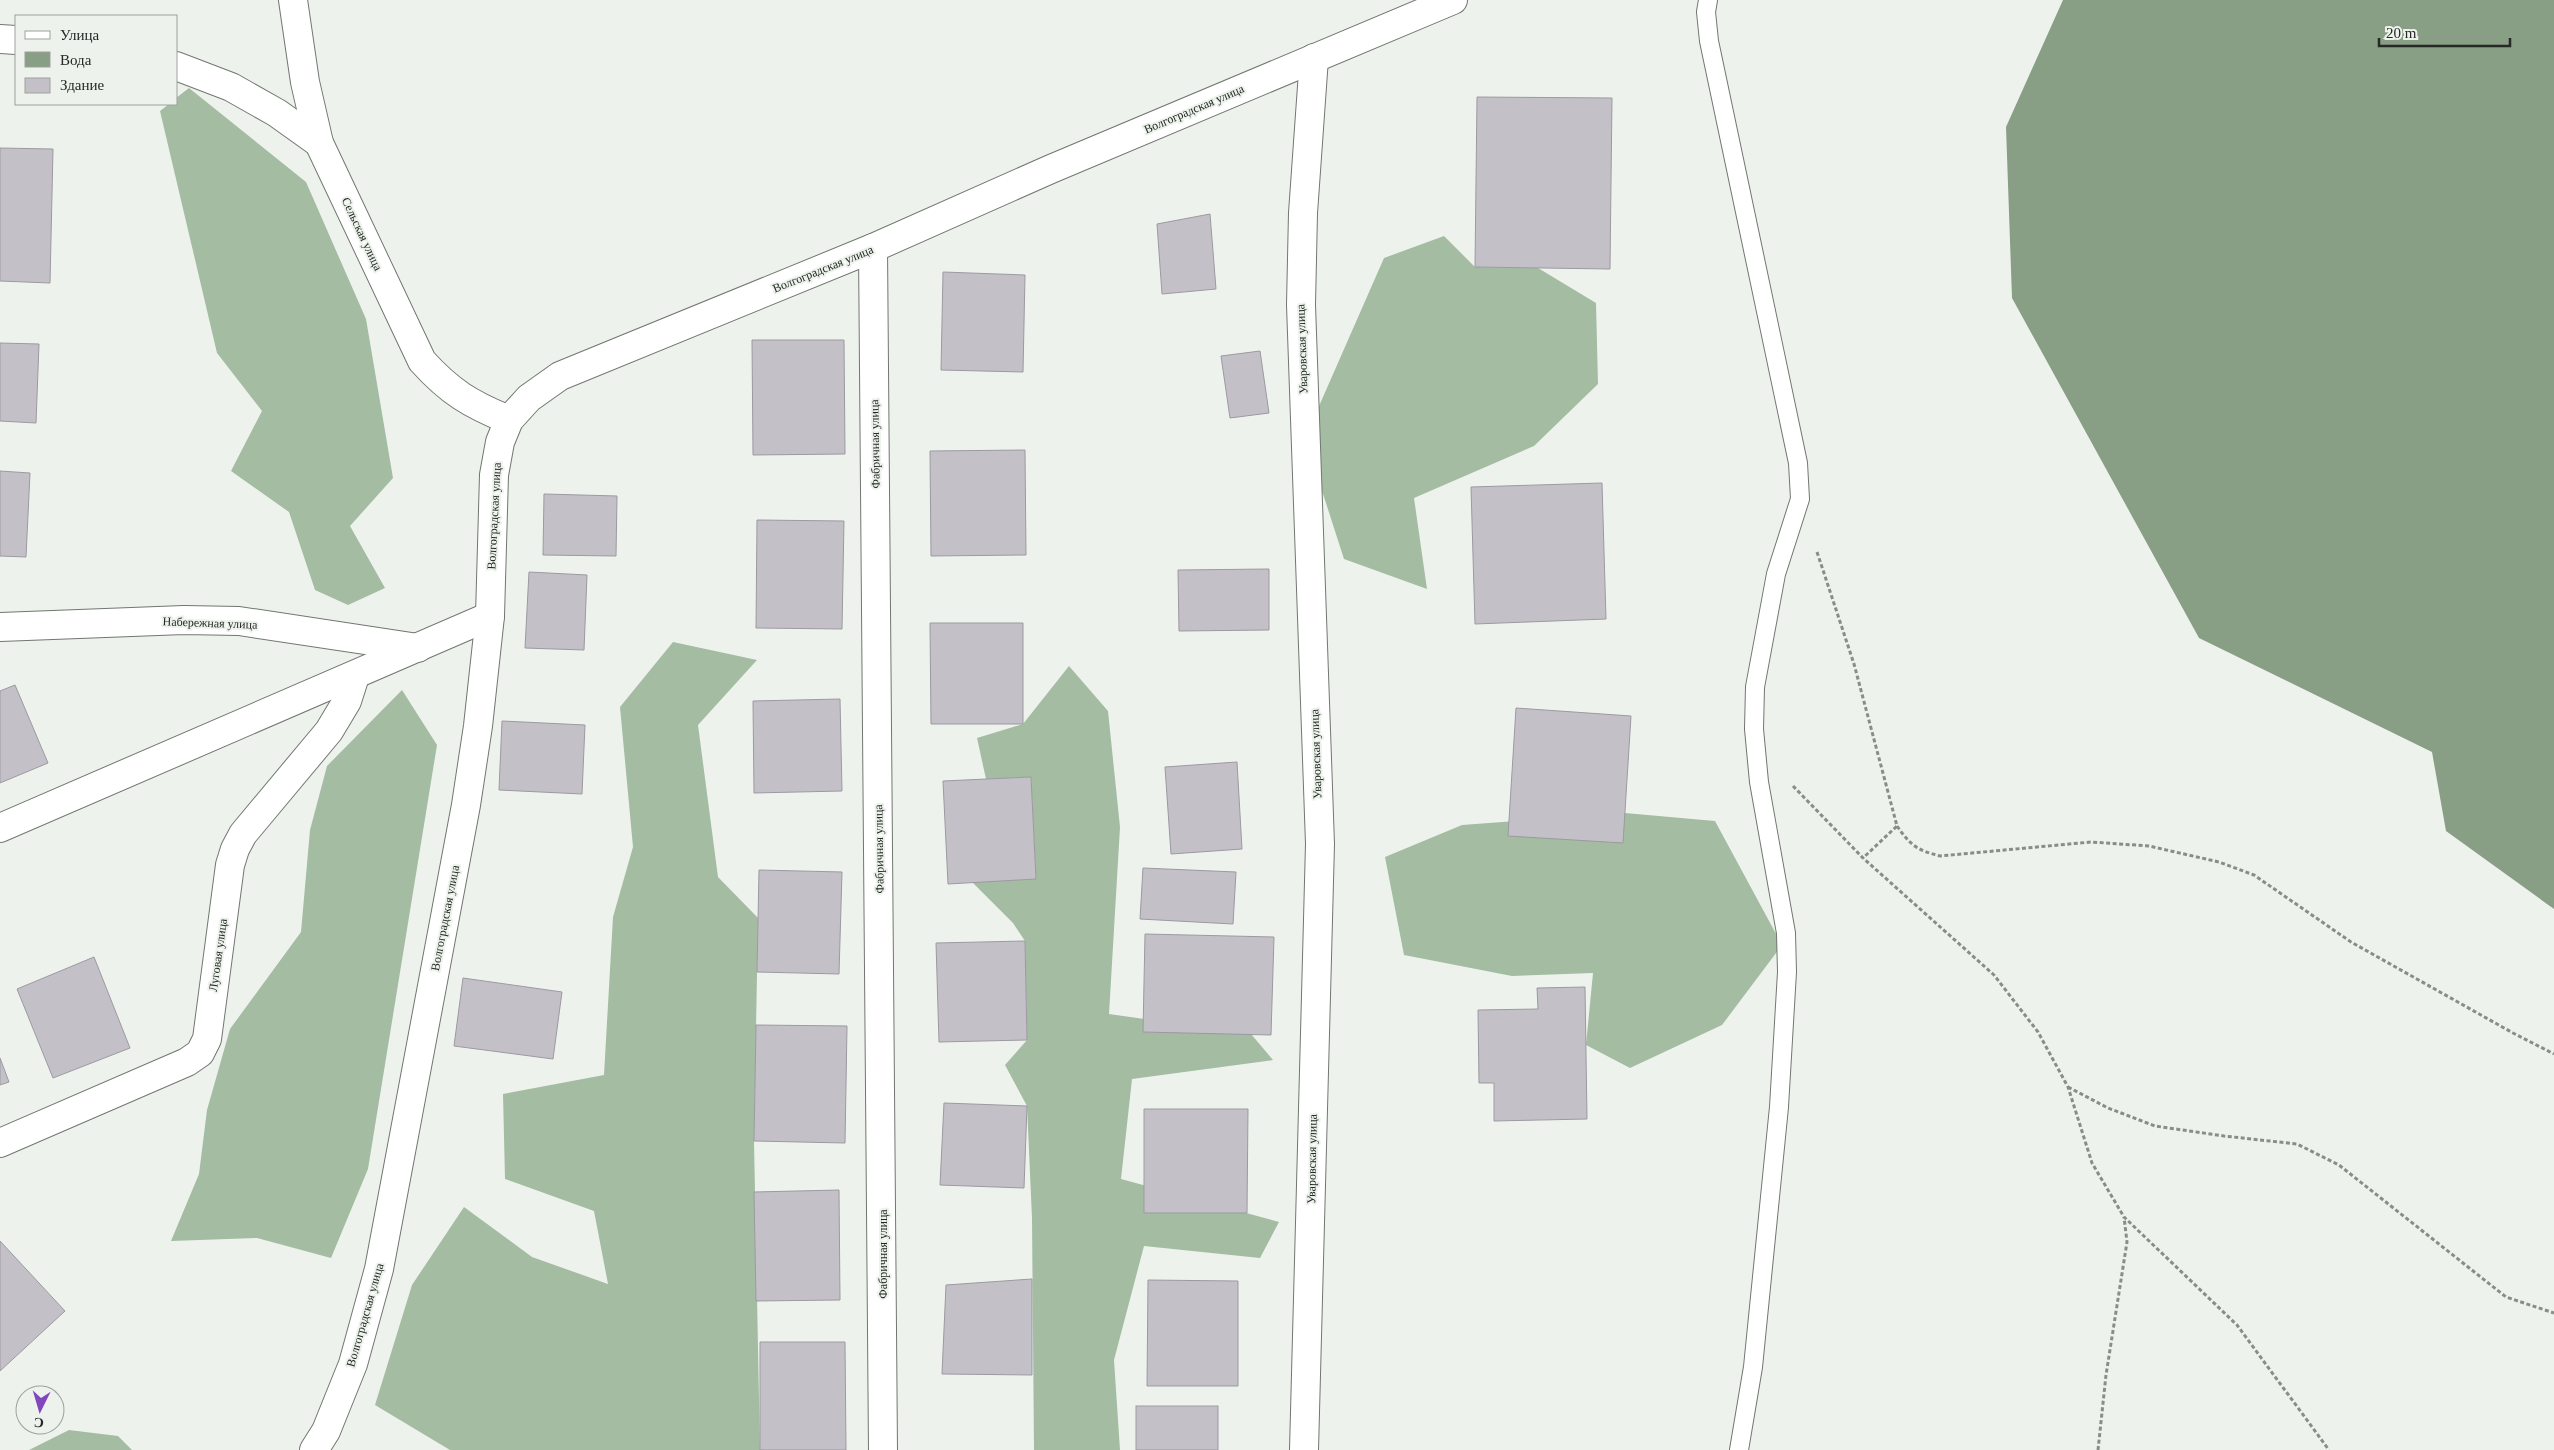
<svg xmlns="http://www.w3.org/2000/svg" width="2554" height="1450" viewBox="0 0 2554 1450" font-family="Georgia,serif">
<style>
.forest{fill:#a4bca2}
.water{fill:#889e85}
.building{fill:#c4c0c8;stroke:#9c99a1}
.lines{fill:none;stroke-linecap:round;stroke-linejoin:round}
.service-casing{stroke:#717770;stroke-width:20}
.minor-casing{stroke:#717770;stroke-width:30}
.path{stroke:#898d88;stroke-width:3;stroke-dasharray:4 2.5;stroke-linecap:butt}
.service{stroke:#fff;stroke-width:18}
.minor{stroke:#fff;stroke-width:28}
.labels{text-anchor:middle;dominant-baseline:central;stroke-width:4;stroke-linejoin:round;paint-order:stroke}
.street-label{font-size:12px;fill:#252825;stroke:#edf3ec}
</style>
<rect width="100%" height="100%" fill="#edf3ec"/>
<g class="forest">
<polygon points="189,88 306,182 366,319 393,478 350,526 385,588 348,605 315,590 289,512 231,471 262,411 217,353 160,111 169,104 176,104 176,98"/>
<polygon points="1444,236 1475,267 1538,268 1596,303 1598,384 1534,446 1414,498 1427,589 1344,559 1305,438 1384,258"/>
<polygon points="673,642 757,660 698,725 718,877 758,918 754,1141 760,1450 450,1450 375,1405 412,1285 464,1207 532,1257 608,1284 594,1211 505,1179 503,1094 604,1075 613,917 633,847 620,707"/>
<polygon points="1069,666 1108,711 1120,827 1109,1014 1251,1034 1273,1060 1132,1079 1121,1179 1279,1222 1260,1258 1144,1246 1114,1360 1120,1450 1034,1450 1032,1218 1027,1106 1005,1065 1027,1040 1025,941 1013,923 972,882 1036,879 1031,777 986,779 977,738 1023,724"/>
<polygon points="402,690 437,745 368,1169 331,1258 257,1238 171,1241 199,1174 207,1110 230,1029 301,932 310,830 327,766"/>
<polygon points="1625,813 1715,821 1782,945 1722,1025 1630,1068 1586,1045 1593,973 1512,976 1404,955 1385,857 1462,825"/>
<polygon points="69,1430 118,1436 132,1450 29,1450"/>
</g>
<polygon class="water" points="2063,0 2554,0 2554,909 2446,831 2432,752 2199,638 2012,298 2006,127"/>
<g class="building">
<polygon points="1477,97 1612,98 1610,269 1475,267"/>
<polygon points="0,148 53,149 50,283 0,281"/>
<polygon points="1210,214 1216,289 1162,294 1157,224"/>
<polygon points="943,272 1025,275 1023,372 941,370"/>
<polygon points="752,340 844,340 845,454 753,455"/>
<polygon points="0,343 39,344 36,423 0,421"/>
<polygon points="1260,351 1269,413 1230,418 1221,356"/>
<polygon points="1025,450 1026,555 931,556 930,451"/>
<polygon points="0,471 30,473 26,557 0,556"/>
<polygon points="1602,483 1606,619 1475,624 1471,487"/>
<polygon points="544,494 617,496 616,556 543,555"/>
<polygon points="757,520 844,521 842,629 756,628"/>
<polygon points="1269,569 1269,630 1179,631 1178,570"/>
<polygon points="529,572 587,575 584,650 525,648"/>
<polygon points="930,623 1023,623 1023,724 931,724"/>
<polygon points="15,685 48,763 0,783 0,691"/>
<polygon points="840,699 842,791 754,793 753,701"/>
<polygon points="1516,708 1631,716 1623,843 1508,836"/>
<polygon points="502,721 585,725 582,794 499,790"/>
<polygon points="1237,762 1242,849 1171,854 1165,767"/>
<polygon points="1031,777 1036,879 948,884 943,781"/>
<polygon points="1143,868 1236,872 1233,924 1140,919"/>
<polygon points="759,870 842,872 839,974 757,972"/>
<polygon points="1145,934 1274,937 1271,1035 1143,1032"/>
<polygon points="1025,941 1027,1040 939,1042 936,943"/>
<polygon points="94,957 130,1048 53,1078 17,989"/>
<polygon points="463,978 562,992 553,1059 454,1046"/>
<polygon points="1585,987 1587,1119 1494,1121 1494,1083 1479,1083 1478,1010 1538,1009 1537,988"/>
<polygon points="756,1025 847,1026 845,1143 754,1141"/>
<polygon points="0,1058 9,1082 0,1085"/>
<polygon points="944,1103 1027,1106 1024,1188 940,1185"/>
<polygon points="1144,1109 1248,1109 1247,1213 1144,1213"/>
<polygon points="839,1190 840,1300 756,1301 754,1192"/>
<polygon points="0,1241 65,1311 0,1371"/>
<polygon points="1032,1279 1032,1375 942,1374 946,1285"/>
<polygon points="1148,1280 1238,1281 1238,1386 1147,1386"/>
<polygon points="760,1342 845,1342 846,1450 760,1450"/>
<rect x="1136" y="1406" width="82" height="44"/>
</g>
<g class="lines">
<defs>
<polyline id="service" points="1708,0 1706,12 1709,41 1798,463 1800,499 1776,574 1755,687 1754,729 1759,782 1786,933 1787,972 1779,1107 1753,1367 1739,1450"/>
<g id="minor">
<path d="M 293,0 L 305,82 L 319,143 L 422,361 C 450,392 470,404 509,420"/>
<polyline points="0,39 16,40"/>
<polyline points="176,66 231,87 277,113 319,143"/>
<polyline points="873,248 883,1450"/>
<polyline points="0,627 184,620 239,621 418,648"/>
<polyline points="0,828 490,616"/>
<polyline points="0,1143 187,1062 200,1053 207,1039 230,865 235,849 243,834 329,731 347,701 355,676"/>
<polyline points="314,1450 326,1431 353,1364 379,1269 466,805 478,726 490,616 494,475 500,442 509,420 529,398 560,376 873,248 1051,169 1453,0"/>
<polyline points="1304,1450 1320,844 1301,305 1303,213 1314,58"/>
</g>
</defs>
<use href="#service" class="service-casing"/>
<use href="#minor" class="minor-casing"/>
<g class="path">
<polyline points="1817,552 1854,664 1897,826 1863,858"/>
<polyline points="1793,786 1863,858 1994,975 2038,1032 2068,1087 2092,1163 2124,1217 2237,1325 2329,1450"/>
<path d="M 1897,826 C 1911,846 1917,850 1940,856 L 2091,842 L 2149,846 L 2219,862 L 2254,875 L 2351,942 L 2513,1033 L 2554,1054"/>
<polyline points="2068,1087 2108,1108 2155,1126 2224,1136 2297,1144 2339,1165 2506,1297 2554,1313"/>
<polyline points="2098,1450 2106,1375 2127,1242 2124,1217"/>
</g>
<use href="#service" class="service"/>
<use href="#minor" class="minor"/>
</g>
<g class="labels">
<g class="street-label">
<text transform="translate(1194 109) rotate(-23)">Волгоградская улица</text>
<text transform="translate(362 234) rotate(65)">Сельская улица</text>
<text transform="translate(823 269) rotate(-22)">Волгоградская улица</text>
<text transform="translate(1302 349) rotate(-92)">Уваровская улица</text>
<text transform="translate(875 444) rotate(-91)">Фабричная улица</text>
<text transform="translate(494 516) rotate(-87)">Волгоградская улица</text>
<text transform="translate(210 623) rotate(2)">Набережная улица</text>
<text transform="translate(1316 754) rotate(-92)">Уваровская улица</text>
<text transform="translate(879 849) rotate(-91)">Фабричная улица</text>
<text transform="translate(445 918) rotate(-79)">Волгоградская улица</text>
<text transform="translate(218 955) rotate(-82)">Луговая улица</text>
<text transform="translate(1312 1159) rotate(-89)">Уваровская улица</text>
<text transform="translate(883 1254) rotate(-90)">Фабричная улица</text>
<text transform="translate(365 1315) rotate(-74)">Волгоградская улица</text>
</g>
</g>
<rect x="15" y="15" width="162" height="90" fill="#edf3ec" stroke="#9da29c"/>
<rect x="25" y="31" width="25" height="8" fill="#ffffff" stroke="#9da29c"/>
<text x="60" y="40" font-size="15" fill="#252825">Улица</text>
<rect x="25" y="52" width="25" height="15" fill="#889e85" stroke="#9da29c"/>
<text x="60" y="65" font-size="15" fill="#252825">Вода</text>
<rect x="25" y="78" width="25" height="15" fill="#c4c0c8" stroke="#9da29c"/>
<text x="60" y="90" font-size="15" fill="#252825">Здание</text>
<g transform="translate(40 1410) rotate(185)"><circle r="24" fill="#edf3ec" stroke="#9da29c"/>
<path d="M0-4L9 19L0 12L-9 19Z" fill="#8347bd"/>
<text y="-8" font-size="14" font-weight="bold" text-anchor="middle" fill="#252825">С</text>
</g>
<path d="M2379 38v8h131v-8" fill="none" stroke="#252825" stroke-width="2.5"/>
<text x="2386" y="38" font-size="15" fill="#252825" stroke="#edf3ec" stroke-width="4" paint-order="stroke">20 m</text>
</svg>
